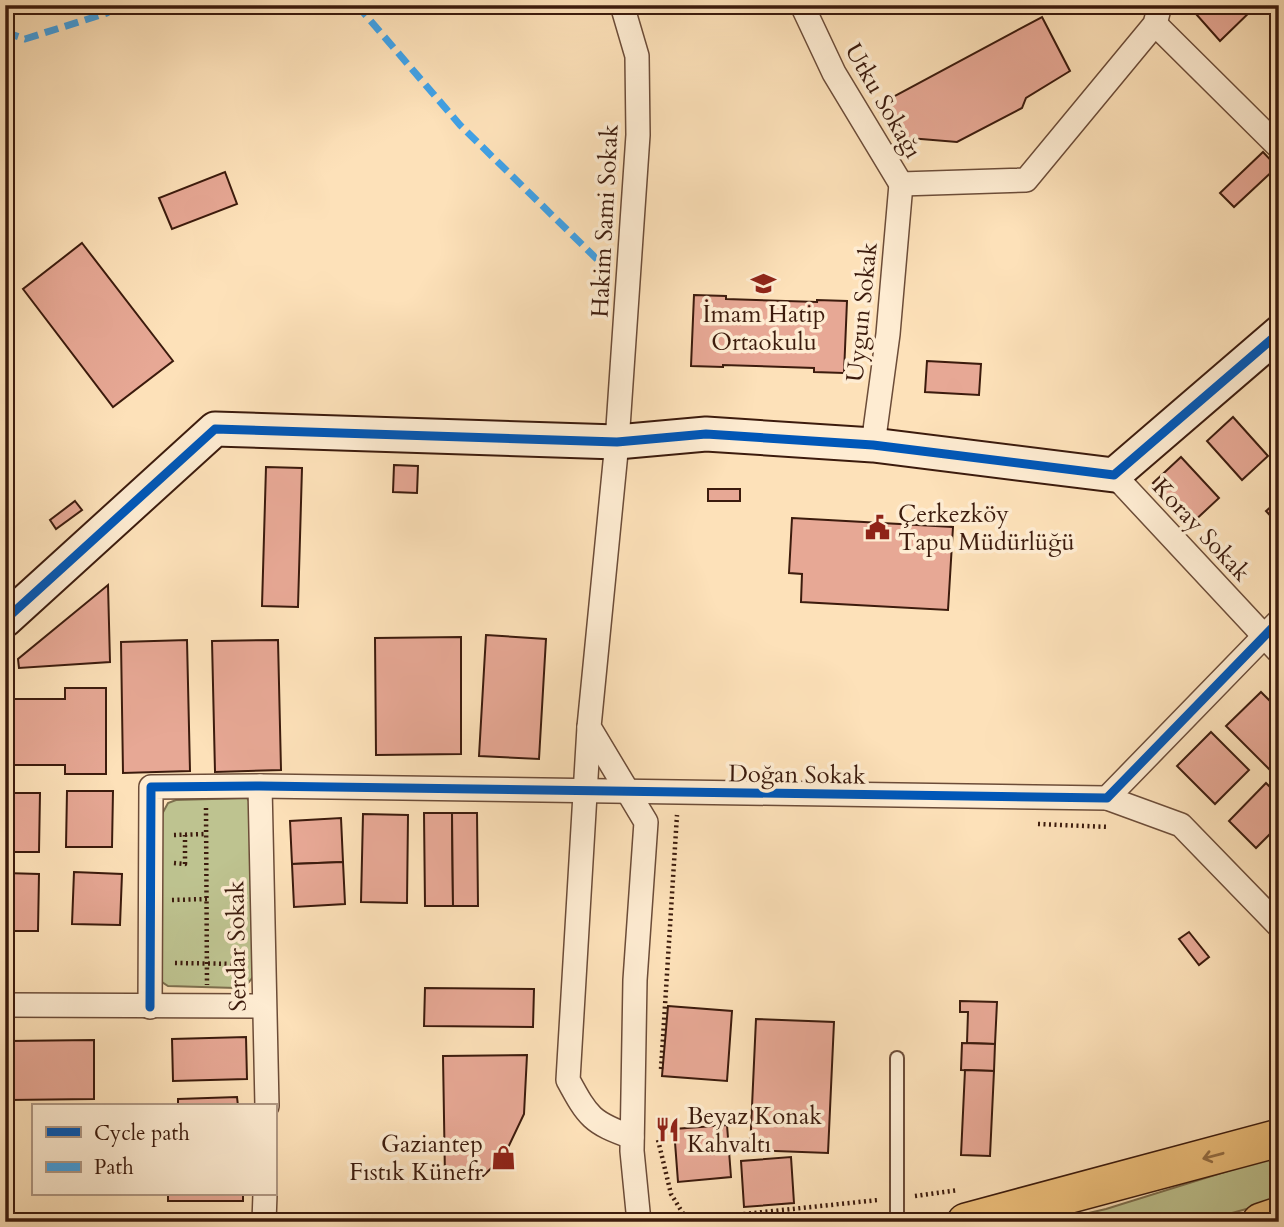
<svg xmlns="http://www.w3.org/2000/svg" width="1284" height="1227" viewBox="0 0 1284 1227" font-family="Cardo,serif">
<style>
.green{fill:#bec390;stroke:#7d6f4e;stroke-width:2}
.building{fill:#e7a895;stroke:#3c1b0d;stroke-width:2}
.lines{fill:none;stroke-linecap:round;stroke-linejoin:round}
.lane-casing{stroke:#6c4c38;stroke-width:16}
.street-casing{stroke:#6c4c38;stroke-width:26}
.secondary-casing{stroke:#3c1b0d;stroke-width:37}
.primary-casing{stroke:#3c1b0d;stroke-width:40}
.path{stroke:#3c1b0d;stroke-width:4.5;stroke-dasharray:2 3.5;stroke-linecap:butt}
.lane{stroke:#feecd2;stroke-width:12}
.street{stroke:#feecd2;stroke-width:23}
.secondary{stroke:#feecd2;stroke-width:33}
.primary{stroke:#eec07c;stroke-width:37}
.quiet{stroke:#3fa2e9;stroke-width:7;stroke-dasharray:14 7;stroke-linecap:butt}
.cycleway-casing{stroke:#feecd2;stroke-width:13}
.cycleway{stroke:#0057b8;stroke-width:9}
.oneway{stroke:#956e44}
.labels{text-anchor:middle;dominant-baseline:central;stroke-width:7;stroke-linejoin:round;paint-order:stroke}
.street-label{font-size:24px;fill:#3c1b0d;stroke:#feecd2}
.poi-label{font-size:24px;fill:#3c1b0d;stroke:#feecd2;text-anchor:start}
</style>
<rect width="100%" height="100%" fill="#fde1b9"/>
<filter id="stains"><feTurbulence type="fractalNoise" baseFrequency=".00286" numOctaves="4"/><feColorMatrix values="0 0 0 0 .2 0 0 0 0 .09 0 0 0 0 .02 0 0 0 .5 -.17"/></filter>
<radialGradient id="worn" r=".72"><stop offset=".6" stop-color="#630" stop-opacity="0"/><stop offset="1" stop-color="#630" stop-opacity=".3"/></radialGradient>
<g class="green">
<polygon points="247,798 253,807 255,975 248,983 236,988 168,986 162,982 160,975 161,816 168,803 176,800"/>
<polygon points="1279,1155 1279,1198 1257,1206 1200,1222 1050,1222 1106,1209"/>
</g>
<g class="building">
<polygon points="1188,5 1257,5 1220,41"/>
<polygon points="1042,17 1070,71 1026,98 1022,108 957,142 897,137 876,106"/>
<polygon points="1263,152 1277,167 1234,207 1220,193"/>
<polygon points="225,172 237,204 172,229 159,198"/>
<polygon points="82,243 173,361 113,407 23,289"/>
<polygon points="694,295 726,296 726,299 817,302 817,300 847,301 844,373 814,372 814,368 723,365 723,367 691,366"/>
<polygon points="927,361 981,364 979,395 925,392"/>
<polygon points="1233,417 1268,456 1242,480 1207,441"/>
<polygon points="1181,457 1219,498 1191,524 1153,483"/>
<polygon points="394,465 418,466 417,493 393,492"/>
<polygon points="266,467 302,468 298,607 262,606"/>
<rect x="708" y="489" width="32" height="12"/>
<polygon points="1279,500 1279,525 1266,511"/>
<polygon points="75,501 82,510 56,529 50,520"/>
<polygon points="792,518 953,527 948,610 801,602 802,574 789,573"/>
<polygon points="108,585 110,662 19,668 18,659"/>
<polygon points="486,635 546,639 539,759 479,756"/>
<polygon points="461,637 461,754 376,755 375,638"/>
<polygon points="187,640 190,771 123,773 121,642"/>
<polygon points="278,640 281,770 215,772 212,641"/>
<polygon points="65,688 106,688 106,774 65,774 65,765 13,765 13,775 5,775 5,692 13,692 13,699 65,699"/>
<polygon points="1261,692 1279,710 1279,779 1226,726"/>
<polygon points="1211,732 1249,770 1215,804 1177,766"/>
<polygon points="1266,783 1279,796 1279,825 1256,848 1229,821"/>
<polygon points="67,791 113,791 112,847 66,847"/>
<polygon points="5,793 40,793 39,852 5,852"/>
<polygon points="424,813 452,813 453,906 425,906"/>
<polygon points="452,813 477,813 478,906 453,906"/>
<polygon points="363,814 408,815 407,903 361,902"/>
<polygon points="341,818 343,862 292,864 290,821"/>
<polygon points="343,862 345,904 294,907 292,864"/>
<polygon points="74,872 122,874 120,925 72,924"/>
<polygon points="5,873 39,874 38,931 5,931"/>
<polygon points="1189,932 1209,957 1199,965 1179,939"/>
<polygon points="425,988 534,989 533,1027 424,1026"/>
<polygon points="960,1001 997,1002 995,1044 967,1043 968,1012 960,1012"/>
<polygon points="668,1006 732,1011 727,1081 662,1076"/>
<polygon points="756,1019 834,1022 828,1153 750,1150"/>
<polygon points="246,1037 247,1079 173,1081 172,1039"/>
<polygon points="94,1040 94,1099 9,1100 9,1041"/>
<polygon points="962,1043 995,1044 994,1071 961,1070"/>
<polygon points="527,1055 524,1114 504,1156 481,1178 445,1178 443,1056"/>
<polygon points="965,1070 994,1071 990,1156 961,1155"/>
<polygon points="237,1097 238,1106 178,1106 178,1099"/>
<polygon points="727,1125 731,1177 678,1182 674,1129"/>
<polygon points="791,1157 794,1203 744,1207 741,1161"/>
<rect x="168" y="1194" width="75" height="7"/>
</g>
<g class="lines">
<defs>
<polyline id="lane" points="897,1222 897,1058"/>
<g id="street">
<polyline points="622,5 637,56 638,135 617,442 589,727 646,822 635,980 632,1151 639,1222"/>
<polyline points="802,5 834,73 901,184"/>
<polyline points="1155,24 1279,147"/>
<polyline points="901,184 1026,180 1155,24 1160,5"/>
<polyline points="873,445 888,334 901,184"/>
<polyline points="1114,475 1279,652"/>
<path d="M 589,727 L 568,1080 C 588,1117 592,1123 632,1137"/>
<polyline points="260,786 267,1106"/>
<polyline points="1107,798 1181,825 1279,926"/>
<polyline points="5,1005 264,1006"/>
<polyline points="150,1007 151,787 260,786 1107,798 1279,621"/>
<polyline points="264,1222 265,1194"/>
</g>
<polyline id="secondary" points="5,620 215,429 617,442 706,434 873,445 1114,475 1279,333"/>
<g id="primary">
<polyline points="966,1222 1279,1138"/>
<polyline points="1261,1222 1279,1216"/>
</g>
</defs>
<use href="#lane" class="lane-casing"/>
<use href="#street" class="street-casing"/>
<use href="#secondary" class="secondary-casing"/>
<use href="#primary" class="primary-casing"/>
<g class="path">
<polyline points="206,808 207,985"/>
<polyline points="1038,824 1109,827"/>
<polyline points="174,835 206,834"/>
<polyline points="174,863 185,864 185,835"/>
<polyline points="172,900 207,899"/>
<polyline points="175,963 240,964"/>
<polyline points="661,1069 677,815"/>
<polyline points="658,1140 671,1194 687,1220 878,1200"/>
<polyline points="915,1196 958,1190"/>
</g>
<use href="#lane" class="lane"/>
<use href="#street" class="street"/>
<use href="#secondary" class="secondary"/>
<use href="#primary" class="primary"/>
<g class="quiet">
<polyline points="357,5 460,125 605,267"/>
<polyline points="5,32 25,39 107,13 118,5"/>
</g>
<defs>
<g id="cycleway">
<polyline points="5,620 215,429 617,442 706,434 873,445 1114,475 1279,333"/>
<polyline points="150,1007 151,787 260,786 1107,798 1279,621"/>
</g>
</defs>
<use href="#cycleway" class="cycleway-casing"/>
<use href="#cycleway" class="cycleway"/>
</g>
<defs><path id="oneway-shaft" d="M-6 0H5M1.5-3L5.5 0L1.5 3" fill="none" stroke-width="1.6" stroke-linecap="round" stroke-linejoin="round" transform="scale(1.75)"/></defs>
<use class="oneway" href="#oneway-shaft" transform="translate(1213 1156) rotate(165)"/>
<defs>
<symbol id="school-bare" viewBox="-9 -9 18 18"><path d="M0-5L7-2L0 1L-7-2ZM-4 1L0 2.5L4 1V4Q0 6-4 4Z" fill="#8f2418" stroke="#feecd2" stroke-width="2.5" paint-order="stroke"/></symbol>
<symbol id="civic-bare" viewBox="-9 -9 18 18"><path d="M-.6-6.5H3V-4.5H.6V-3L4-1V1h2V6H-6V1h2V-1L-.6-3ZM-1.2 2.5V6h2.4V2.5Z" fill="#8f2418" stroke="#feecd2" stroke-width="2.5" paint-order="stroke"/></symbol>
<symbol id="restaurant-bare" viewBox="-9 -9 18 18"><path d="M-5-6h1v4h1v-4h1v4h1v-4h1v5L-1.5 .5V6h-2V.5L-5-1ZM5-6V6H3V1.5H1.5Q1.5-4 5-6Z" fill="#8f2418" stroke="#feecd2" stroke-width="2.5" paint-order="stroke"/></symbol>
<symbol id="shop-bare" viewBox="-9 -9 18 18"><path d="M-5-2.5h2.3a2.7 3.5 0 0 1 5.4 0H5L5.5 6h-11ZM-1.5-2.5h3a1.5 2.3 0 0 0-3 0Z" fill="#8f2418" stroke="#feecd2" stroke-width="2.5" paint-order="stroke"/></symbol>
</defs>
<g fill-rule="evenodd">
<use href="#school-bare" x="746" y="266" width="35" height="35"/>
<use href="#civic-bare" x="860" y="510" width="35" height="35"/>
<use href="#restaurant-bare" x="650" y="1112" width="35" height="35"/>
<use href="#shop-bare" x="486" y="1140" width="35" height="35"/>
</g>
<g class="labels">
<g class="street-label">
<text transform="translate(883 101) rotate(60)">Utku Sokağı</text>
<text transform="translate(605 221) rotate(-87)">Hakim Sami Sokak</text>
<text transform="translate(862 312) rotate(-84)">Uygun Sokak</text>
<text transform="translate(1201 530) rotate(47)">Koray Sokak</text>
<text transform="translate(797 775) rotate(1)">Doğan Sokak</text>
<text transform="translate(237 946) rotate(-91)">Serdar Sokak</text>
</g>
<g class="poi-label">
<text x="764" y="314" text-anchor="middle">İmam Hatip<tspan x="764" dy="28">Ortaokulu</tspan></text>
<text x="898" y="514">Çerkezköy<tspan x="898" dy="28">Tapu Müdürlüğü</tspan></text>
<text x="687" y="1116">Beyaz Konak<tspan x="687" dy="28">Kahvaltı</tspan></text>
<text x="483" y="1144" text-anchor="end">Gaziantep<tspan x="483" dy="28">Fıstık Künefr</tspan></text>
</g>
</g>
<rect width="1284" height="1227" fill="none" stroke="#fde1b9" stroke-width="28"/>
<rect x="7" y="7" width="1270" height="1213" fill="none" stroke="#3c1b0d" stroke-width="3.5"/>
<rect x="14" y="14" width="1256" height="1199" fill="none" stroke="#3c1b0d" stroke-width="2"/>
<rect x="32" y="1104" width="245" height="91" fill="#feecd2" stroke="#b09883" stroke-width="2"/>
<rect x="46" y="1127" width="35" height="10" fill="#0057b8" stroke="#b09883" stroke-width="2"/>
<text x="94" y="1140" font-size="21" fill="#3c1b0d">Cycle path</text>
<rect x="46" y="1162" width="35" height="10" fill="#3fa2e9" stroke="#b09883" stroke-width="2"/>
<text x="94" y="1174" font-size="21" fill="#3c1b0d">Path</text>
<rect width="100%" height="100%" filter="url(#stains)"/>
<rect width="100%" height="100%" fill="url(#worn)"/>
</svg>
